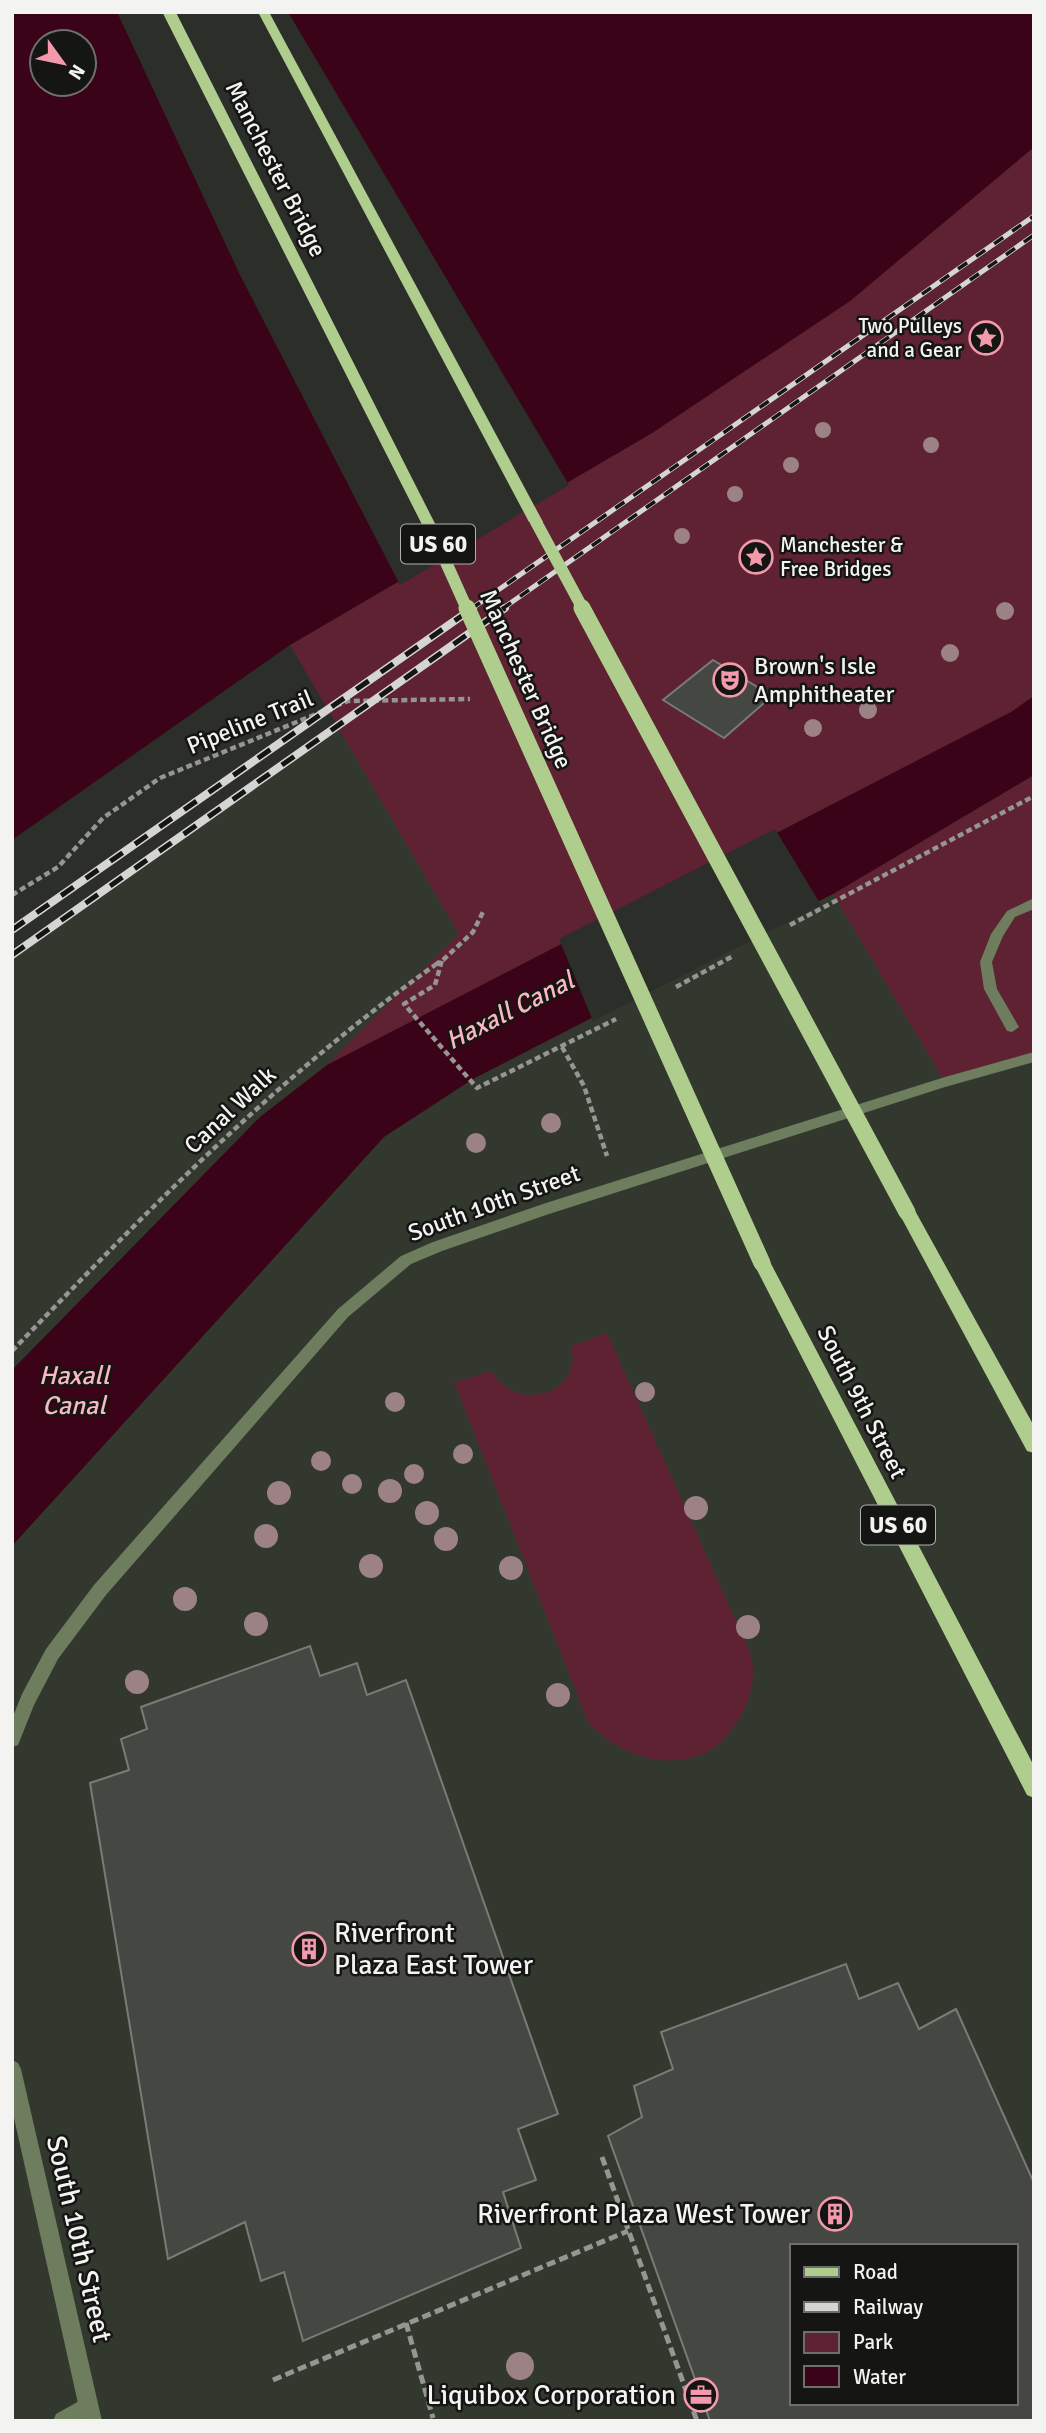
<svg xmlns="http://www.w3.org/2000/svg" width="1046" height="2433" viewBox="0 0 1046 2433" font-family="Signika,sans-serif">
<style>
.built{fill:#33382e;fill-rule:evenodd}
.green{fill:#5e2232}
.water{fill:#3b0317;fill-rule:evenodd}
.pier{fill:#2c2e2a}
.building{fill:#454742;stroke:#797c76;stroke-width:2;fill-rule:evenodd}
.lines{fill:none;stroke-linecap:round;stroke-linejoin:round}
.path-far1{stroke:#959693;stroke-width:4.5;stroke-dasharray:6 3.5;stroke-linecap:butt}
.path{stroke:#959693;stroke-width:5;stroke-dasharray:9 4.5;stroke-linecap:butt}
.service{fill:#6f7d5f;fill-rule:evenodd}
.minor{fill:#6f7d5f;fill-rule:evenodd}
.primary{fill:#afce8e;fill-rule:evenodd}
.rail-far1-casing{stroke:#d5d6d3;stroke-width:5}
.rail-casing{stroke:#d5d6d3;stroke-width:8}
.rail-far1{stroke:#151614;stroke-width:3.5;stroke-dasharray:11;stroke-linecap:butt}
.rail{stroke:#151614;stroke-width:5;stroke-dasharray:15;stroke-linecap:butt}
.primary-bridge-far1{stroke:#afce8e;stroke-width:12}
.primary-bridge{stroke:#afce8e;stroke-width:17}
.tree{fill:#9c8285}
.labels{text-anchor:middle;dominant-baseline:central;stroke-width:5;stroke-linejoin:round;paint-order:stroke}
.far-poi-label{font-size:21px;fill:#f3f4f1;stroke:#151614;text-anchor:end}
.shield{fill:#151614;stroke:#b0b1af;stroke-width:2}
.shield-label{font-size:23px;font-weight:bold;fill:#f3f4f1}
.street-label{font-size:24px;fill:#f3f4f1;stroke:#151614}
.poi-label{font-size:24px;fill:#f3f4f1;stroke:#151614;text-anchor:start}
.water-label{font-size:26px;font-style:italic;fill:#fcb6c3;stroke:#151614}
.near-poi-label{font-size:28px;fill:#f3f4f1;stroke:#151614;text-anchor:end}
.near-street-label{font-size:28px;fill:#f3f4f1;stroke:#151614}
</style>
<rect width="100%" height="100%" fill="#2c2e2a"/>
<path class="built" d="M 1034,236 L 1034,2421 L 12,2421 L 12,957 ZM 792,2246 L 1016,2246 L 1016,2403 L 792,2403 Z"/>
<g class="green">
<polygon points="1034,147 1034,696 1011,712 327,1065 459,934 290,645 652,433 850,301"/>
<polygon points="1034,775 1034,1057 945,1082 833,894"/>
<path d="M 607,1333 L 749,1650 C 751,1658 754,1668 753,1677 C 752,1694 745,1713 733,1727 C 729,1732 725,1739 720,1743 C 679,1777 619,1757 588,1722 L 454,1382 L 492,1371 C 514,1413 584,1396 571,1346 Z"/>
</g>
<g class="water">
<path d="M 12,12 L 1034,12 L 1034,147 L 850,301 L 652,433 L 290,645 L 12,840 ZM 42,42 L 84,42 L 84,84 L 42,84 Z"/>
<polygon points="1034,696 1034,775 833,894 473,1079 384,1137 12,1546 12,1370 260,1117 327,1065 1011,712"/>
</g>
<g class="pier">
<polygon points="117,12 288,12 569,485 400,585 240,275"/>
<polygon points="775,829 821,905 593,1021 559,939"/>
</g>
<g class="building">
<polygon points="713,660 772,696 724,738 663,700"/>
<polygon points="310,1646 320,1676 357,1663 367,1695 406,1680 558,2114 518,2129 536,2180 503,2192 521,2248 303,2341 284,2272 261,2281 245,2222 168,2259 90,1783 129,1770 121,1739 147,1729 141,1707"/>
<path d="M 846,1964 L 859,1999 L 898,1983 L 919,2029 L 956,2009 L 1034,2183 L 1034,2421 L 710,2421 L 608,2136 L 642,2117 L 634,2086 L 673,2069 L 661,2032 ZM 792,2246 L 1016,2246 L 1016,2403 L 792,2403 Z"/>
</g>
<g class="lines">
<g class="path-far1">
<polyline points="12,895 58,867 103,818 160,778 348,701 470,699"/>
<polyline points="790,925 1034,796"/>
<polyline points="443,960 473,932 484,910"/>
<polyline points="435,965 442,960 435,985 404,1004 477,1088 616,1019"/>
<polyline points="676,987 733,956"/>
<polyline points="562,1047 584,1086 607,1156"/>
<path d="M 12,1351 C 147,1211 276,1078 435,965"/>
</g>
<g class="path">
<polyline points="602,2157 697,2421"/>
<polyline points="406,2323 433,2418"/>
<polyline points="273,2380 628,2231"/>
</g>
<g class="service">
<polygon points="1034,898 1034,909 1015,917 1003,936 992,962 997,989 1019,1027 1012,1032 1007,1031 984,989 980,962 991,934 1007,911"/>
<path d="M 88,2396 L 95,2399 L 98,2406 C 90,2424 70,2421 53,2421 L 56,2414 Z"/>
</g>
<g class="minor">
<polygon points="1034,1052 1034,1062 945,1087 546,1215 442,1251 411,1264 348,1317 106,1595 58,1659 34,1705 18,1745 12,1747 12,1719 22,1694 46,1649 94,1585 338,1309 401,1256 433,1242 546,1203 945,1077"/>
<polygon points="12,2060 18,2063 21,2069 102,2421 82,2421 12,2109"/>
</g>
<g class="primary">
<polygon points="258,12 269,12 543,522 541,525 536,527 529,522"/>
<polygon points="907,1205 913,1207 1034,1426 1034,1453 1027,1451 901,1217 898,1212 901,1207"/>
<polygon points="762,1255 768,1258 1034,1766 1034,1798 1027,1795 756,1268 753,1263 756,1258"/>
</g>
<defs>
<g id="rail-far1">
<polyline points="471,609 1034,216"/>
<polyline points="502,609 1034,235"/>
</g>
<g id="rail">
<polyline points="12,930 473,608"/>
<polyline points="12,955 505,608"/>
</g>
</defs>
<use href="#rail-far1" class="rail-far1-casing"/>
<use href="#rail" class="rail-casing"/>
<use href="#rail-far1" class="rail-far1"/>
<use href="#rail" class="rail"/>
<g class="primary-bridge-far1">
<polyline points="169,12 431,529 467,609"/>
<polyline points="536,522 583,609"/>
</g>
<g class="primary-bridge">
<polyline points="467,608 762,1263"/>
<polyline points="582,608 907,1212"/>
</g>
</g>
<g class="tree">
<circle cx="823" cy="430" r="8"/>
<circle cx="931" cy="445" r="8"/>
<circle cx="791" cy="465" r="8"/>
<circle cx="735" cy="494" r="8"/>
<circle cx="682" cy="536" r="8"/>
<circle cx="1005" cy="611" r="9"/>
<circle cx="950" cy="653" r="9"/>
<circle cx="868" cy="710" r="9"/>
<circle cx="813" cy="728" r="9"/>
<circle cx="551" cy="1123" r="10"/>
<circle cx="476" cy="1143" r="10"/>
<circle cx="645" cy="1392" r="10"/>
<circle cx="395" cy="1402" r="10"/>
<circle cx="463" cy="1454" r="10"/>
<circle cx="321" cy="1461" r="10"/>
<circle cx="414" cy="1474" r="10"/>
<circle cx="352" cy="1484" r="10"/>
<circle cx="390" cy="1491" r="12"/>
<circle cx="279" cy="1493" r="12"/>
<circle cx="696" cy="1508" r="12"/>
<circle cx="427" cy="1513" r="12"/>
<circle cx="266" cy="1536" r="12"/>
<circle cx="446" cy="1539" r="12"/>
<circle cx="371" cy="1566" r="12"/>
<circle cx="511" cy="1568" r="12"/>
<circle cx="185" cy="1599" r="12"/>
<circle cx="256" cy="1624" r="12"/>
<circle cx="748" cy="1627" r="12"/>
<circle cx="137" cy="1682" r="12"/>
<circle cx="558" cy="1695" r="12"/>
<circle cx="520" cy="2366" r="14"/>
</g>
<defs>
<symbol id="sight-ring" viewBox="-11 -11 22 22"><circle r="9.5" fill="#151614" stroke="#f29aac" stroke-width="1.5"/><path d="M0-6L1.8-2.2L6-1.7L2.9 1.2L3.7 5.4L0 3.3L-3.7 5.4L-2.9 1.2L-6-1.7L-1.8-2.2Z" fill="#f29aac"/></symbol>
<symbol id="theatre-ring" viewBox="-11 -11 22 22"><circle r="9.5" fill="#151614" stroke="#f29aac" stroke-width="1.5"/><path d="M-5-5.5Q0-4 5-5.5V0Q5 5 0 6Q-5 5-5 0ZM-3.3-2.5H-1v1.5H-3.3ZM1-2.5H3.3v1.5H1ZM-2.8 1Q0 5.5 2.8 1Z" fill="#f29aac"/></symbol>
<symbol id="building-ring" viewBox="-11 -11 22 22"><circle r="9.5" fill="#151614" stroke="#f29aac" stroke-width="1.5"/><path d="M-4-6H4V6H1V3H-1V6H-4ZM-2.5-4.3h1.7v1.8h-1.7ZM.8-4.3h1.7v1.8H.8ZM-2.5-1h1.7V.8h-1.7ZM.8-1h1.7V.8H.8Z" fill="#f29aac"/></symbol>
<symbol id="office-ring" viewBox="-11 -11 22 22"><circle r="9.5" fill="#151614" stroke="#f29aac" stroke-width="1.5"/><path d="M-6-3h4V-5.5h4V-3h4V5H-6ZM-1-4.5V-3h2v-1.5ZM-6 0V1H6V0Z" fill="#f29aac"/></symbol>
</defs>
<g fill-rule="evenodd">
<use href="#sight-ring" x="967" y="319" width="38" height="38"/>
<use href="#sight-ring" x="737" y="538" width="38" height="38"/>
<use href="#theatre-ring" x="711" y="661" width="38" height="38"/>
<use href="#building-ring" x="290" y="1930" width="38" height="38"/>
<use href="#building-ring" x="816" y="2195" width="38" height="38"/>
<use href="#office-ring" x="682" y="2376" width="38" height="38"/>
</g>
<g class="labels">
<g class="far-poi-label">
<text x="962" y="326">Two Pulleys<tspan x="962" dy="24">and a Gear</tspan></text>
<text x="780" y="545" text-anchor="start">Manchester &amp;<tspan x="780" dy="24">Free Bridges</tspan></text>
</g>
<g class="shield">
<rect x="401" y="524.5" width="74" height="39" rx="5"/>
<rect x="861" y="1505.5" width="74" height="39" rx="5"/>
</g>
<g class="shield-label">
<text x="438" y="544">US 60</text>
<text x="898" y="1525">US 60</text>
</g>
<g class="street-label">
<text transform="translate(276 169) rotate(63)">Manchester Bridge</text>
<text transform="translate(526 679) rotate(66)">Manchester Bridge</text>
<text transform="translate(250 722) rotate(-22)">Pipeline Trail</text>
<text transform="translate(230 1110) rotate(-43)">Canal Walk</text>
<text transform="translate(494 1203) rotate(-20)">South 10th Street</text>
<text transform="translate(862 1402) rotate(63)">South 9th Street</text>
</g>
<g class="poi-label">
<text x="754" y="666">Brown's Isle<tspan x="754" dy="28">Amphitheater</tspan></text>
</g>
<g class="water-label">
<text transform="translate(510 1011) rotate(-27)">Haxall Canal</text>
<text x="74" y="1376">Haxall<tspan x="74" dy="30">Canal</tspan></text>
</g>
<g class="near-poi-label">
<text x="334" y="1933" text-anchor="start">Riverfront<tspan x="334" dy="32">Plaza East Tower</tspan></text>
<text x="810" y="2214">Riverfront Plaza West Tower</text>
<text x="676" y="2395">Liquibox Corporation</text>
</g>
<g class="near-street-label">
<text transform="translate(79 2239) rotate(77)">South 10th Street</text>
</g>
</g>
<rect width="1046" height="2433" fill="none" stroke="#f3f4f1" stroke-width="28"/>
<rect x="790" y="2244" width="228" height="161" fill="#151614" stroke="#6e6f6c" stroke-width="2"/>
<rect x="804" y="2267" width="35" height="10" fill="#afce8e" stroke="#6e6f6c" stroke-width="2"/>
<text x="853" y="2279" font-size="21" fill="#f3f4f1">Road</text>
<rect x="804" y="2302" width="35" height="10" fill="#d5d6d3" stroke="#6e6f6c" stroke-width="2"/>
<text x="853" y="2314" font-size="21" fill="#f3f4f1">Railway</text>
<rect x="804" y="2332" width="35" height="21" fill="#5e2232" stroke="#6e6f6c" stroke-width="2"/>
<text x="853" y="2349" font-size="21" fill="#f3f4f1">Park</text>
<rect x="804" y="2366" width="35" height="21" fill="#3b0317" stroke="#6e6f6c" stroke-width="2"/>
<text x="853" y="2384" font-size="21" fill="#f3f4f1">Water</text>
<g transform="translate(63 63) rotate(123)"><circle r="33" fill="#151614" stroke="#6e6f6c" stroke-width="2"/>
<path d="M0-5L12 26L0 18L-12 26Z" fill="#f29aac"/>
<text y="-10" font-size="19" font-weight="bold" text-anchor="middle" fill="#f3f4f1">N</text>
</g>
</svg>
